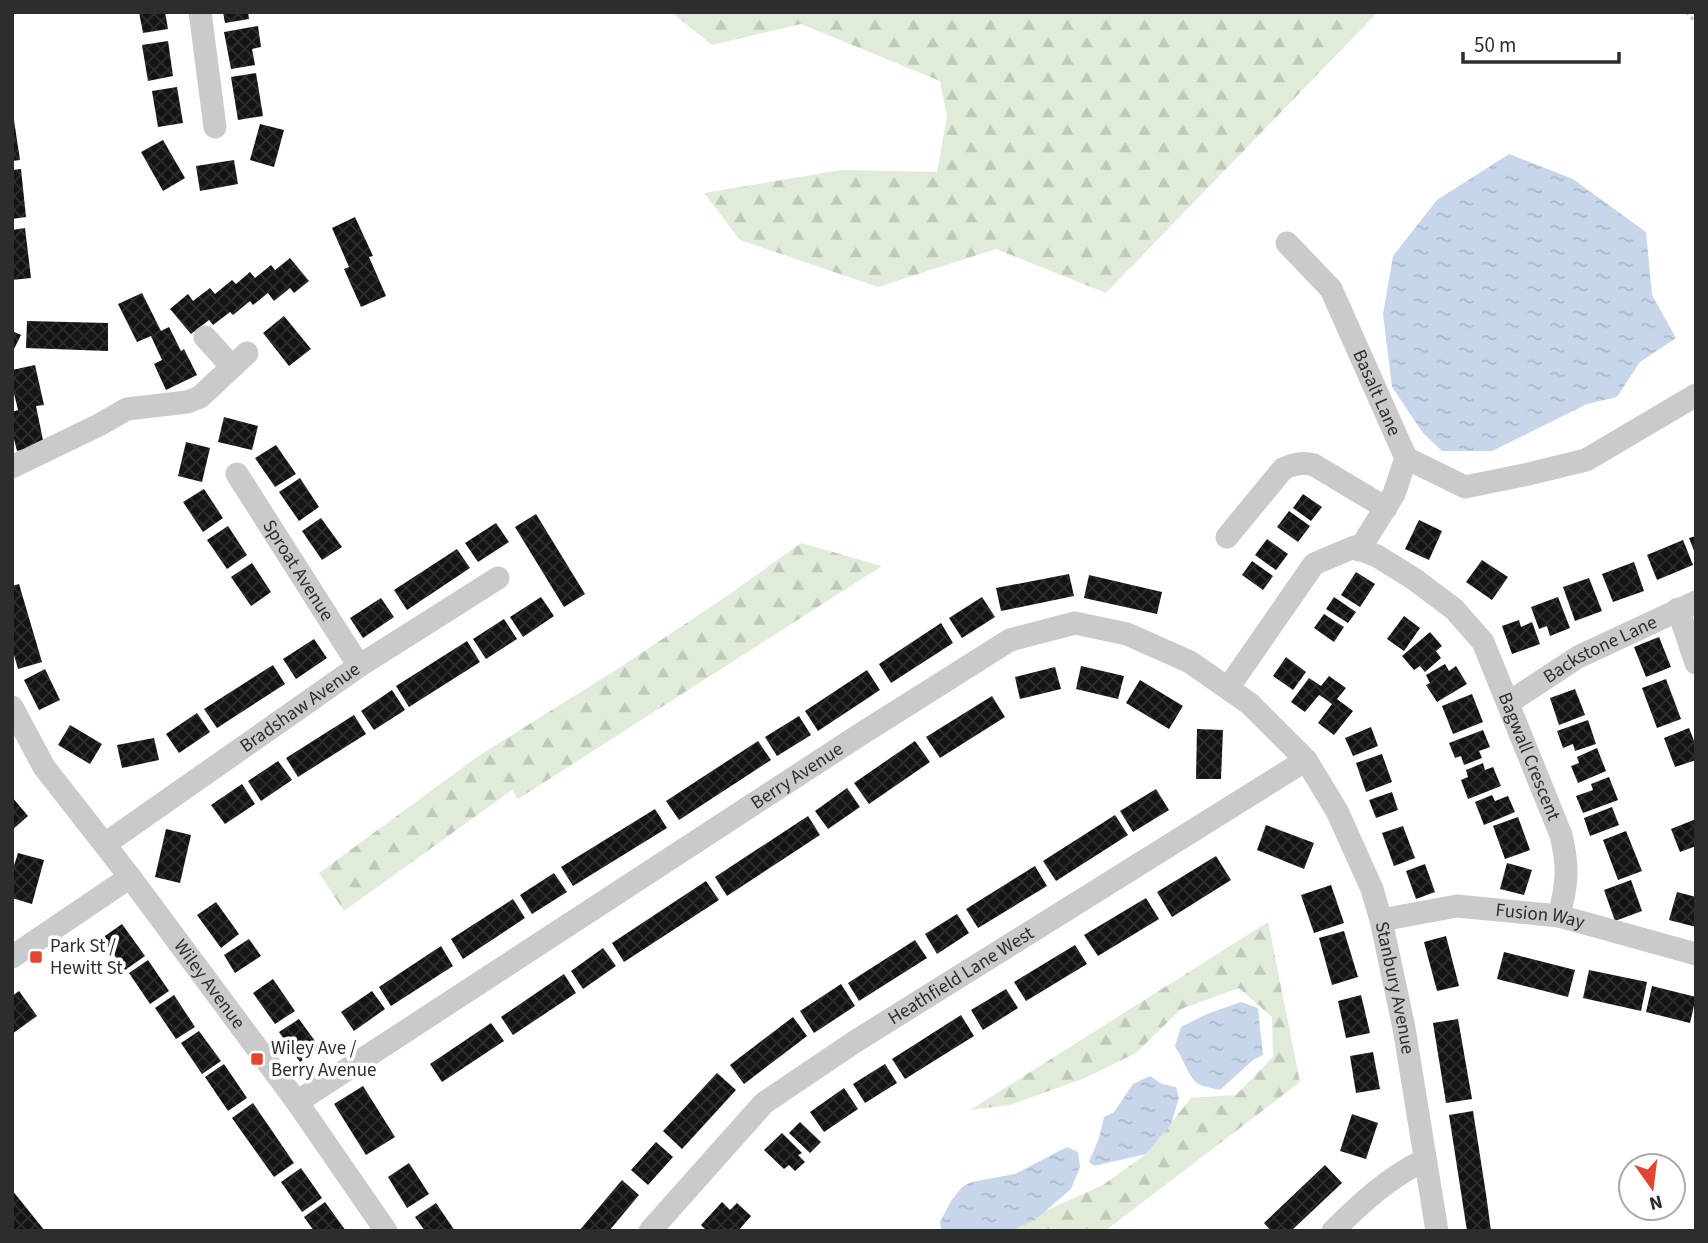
<svg xmlns="http://www.w3.org/2000/svg" width="1708" height="1243" viewBox="0 0 1708 1243" font-family="'Source Sans 3',sans-serif">
<style>
.forest{fill:url(#forest-firs)}
.water{fill:url(#water-ripples)}
.building{fill:url(#building-cross-hatch)}
.lines{fill:none;stroke-linecap:round;stroke-linejoin:round}
.path{stroke:#cacaca;stroke-width:3.5;stroke-dasharray:3.5 3.5;stroke-linecap:butt}
.street{stroke:#cacaca;stroke-width:23}
.poi-dot{fill:#e34630;stroke:#fff;stroke-width:2.5}
.labels{text-anchor:middle;dominant-baseline:central;stroke-width:7;stroke-linejoin:round;paint-order:stroke}
.street-label{font-size:19px;fill:#2d2d2d;stroke:#fff}
.poi-label{font-size:19px;fill:#2d2d2d;stroke:#fff;text-anchor:start}
</style>
<defs>
<pattern id="forest-firs" width="22" height="20" patternUnits="userSpaceOnUse" patternTransform="scale(1.75)"><rect width="22" height="20" fill="#e0ebda"/><path d="M5 1l3.5 6h-7zM16 11l3.5 6h-7z" fill="#c0cabb"/></pattern>
<pattern id="water-ripples" width="26" height="14" patternUnits="userSpaceOnUse" patternTransform="scale(1.75)"><rect width="26" height="14" fill="#c7d6eb"/><path d="M2 4q2-2 4 0t4 0M15 11q2-2 4 0t4 0" fill="none" stroke="#abb8ca"/></pattern>
<pattern id="building-cross-hatch" width="8" height="8" patternUnits="userSpaceOnUse" patternTransform="scale(1.75)"><rect width="8" height="8" fill="#141414"/><path d="M0 0l8 8M0 8l8-8" fill="none" stroke="#2e2e2e"/></pattern>
</defs>
<rect width="100%" height="100%" fill="#fff"/>
<g class="forest">
<polygon points="671,12 1378,12 1106,293 996,249 878,287 740,240 704,193 841,170 937,172 947,116 940,81 801,24 712,45"/>
<polygon points="801,543 882,566 518,799 512,790 344,911 319,873 477,757 622,666 727,596"/>
<polygon points="1268,922 1300,1082 1105,1231 1012,1231 1035,1220 1045,1211 1103,1185 1146,1154 1191,1098 1236,1095 1273,1057 1272,1017 1239,988 1181,1009 1136,1053 1085,1078 1010,1105 970,1110"/>
</g>
<g class="water">
<polygon points="1509,154 1573,179 1646,232 1652,295 1676,338 1640,362 1617,397 1587,404 1492,451 1442,451 1423,433 1392,387 1383,314 1393,256 1437,200"/>
<path d="M 1241,1002 L 1258,1008 L 1263,1055 L 1253,1060 L 1220,1090 C 1213,1088 1202,1087 1197,1083 C 1188,1076 1182,1056 1175,1046 L 1181,1027 L 1207,1014 Z"/>
<polygon points="1150,1076 1162,1084 1176,1087 1179,1098 1171,1124 1146,1154 1094,1166 1089,1162 1099,1138 1104,1117 1114,1112 1133,1084"/>
<polygon points="1067,1147 1078,1152 1080,1167 1071,1189 1035,1220 1012,1231 941,1231 940,1222 951,1201 962,1187 971,1182 1015,1174"/>
</g>
<g class="building">
<polygon points="139,12 165,12 168,29 143,33"/>
<polygon points="223,12 248,12 249,19 225,23"/>
<polygon points="258,26 261,47 252,49 255,65 231,69 224,32"/>
<polygon points="168,41 173,76 148,81 142,45"/>
<polygon points="256,73 263,116 238,120 231,77"/>
<polygon points="177,87 183,123 158,127 152,91"/>
<polygon points="12,107 20,160 12,161"/>
<polygon points="260,124 284,130 274,167 250,160"/>
<polygon points="163,140 185,178 163,191 141,152"/>
<polygon points="234,160 238,184 200,191 196,166"/>
<polygon points="21,169 26,217 12,219 12,170"/>
<polygon points="355,217 373,256 369,257 386,296 361,307 344,269 349,267 332,228"/>
<polygon points="25,228 31,278 12,280 12,230"/>
<polygon points="290,258 309,281 294,293 290,288 274,301 268,293 253,305 250,301 233,315 230,312 213,325 209,320 191,334 170,309 188,294 193,301 210,288 215,294 232,280 236,284 250,272 255,278 271,265 275,270"/>
<polygon points="142,293 161,331 169,327 181,351 184,349 197,375 166,390 154,364 162,360 151,336 137,342 118,304"/>
<polygon points="284,316 311,349 289,366 263,333"/>
<polygon points="27,321 108,323 108,351 26,348"/>
<polygon points="12,331 21,335 12,353"/>
<polygon points="35,365 44,405 36,406 44,445 17,451 12,431 12,412 18,410 12,385 12,370"/>
<polygon points="224,417 258,426 252,450 218,442"/>
<polygon points="186,442 210,448 202,482 178,476"/>
<polygon points="276,445 296,474 275,487 255,458"/>
<polygon points="300,478 319,507 299,521 279,492"/>
<polygon points="204,489 223,518 203,532 183,502"/>
<polygon points="1303,494 1322,507 1311,521 1293,508"/>
<polygon points="1289,511 1310,526 1298,542 1277,527"/>
<polygon points="536,514 585,594 564,607 515,527"/>
<polygon points="321,518 342,547 322,560 302,531"/>
<polygon points="1419,520 1442,531 1429,560 1405,549"/>
<polygon points="496,523 509,542 478,562 465,543"/>
<polygon points="228,526 247,555 227,569 207,540"/>
<polygon points="1696,536 1696,556 1689,538"/>
<polygon points="1267,539 1288,554 1276,570 1255,555"/>
<polygon points="1683,540 1693,565 1657,580 1647,555"/>
<polygon points="457,549 470,568 407,610 394,590"/>
<polygon points="1482,560 1508,577 1492,600 1466,582"/>
<polygon points="1252,561 1273,576 1263,590 1242,575"/>
<polygon points="1634,562 1644,591 1613,602 1602,574"/>
<polygon points="252,563 271,592 251,606 231,577"/>
<polygon points="1356,572 1375,584 1360,607 1341,595"/>
<polygon points="1069,574 1074,596 1001,611 996,588"/>
<polygon points="1089,575 1162,592 1157,614 1084,598"/>
<polygon points="1589,578 1602,611 1575,621 1563,587"/>
<polygon points="19,584 42,662 18,669 12,648 12,586"/>
<polygon points="541,597 554,616 523,637 510,617"/>
<polygon points="982,597 995,617 962,638 949,618"/>
<polygon points="1334,597 1356,612 1348,623 1326,609"/>
<polygon points="1558,597 1570,628 1550,636 1547,626 1539,629 1531,607"/>
<polygon points="381,598 394,617 363,638 350,618"/>
<polygon points="1324,614 1344,627 1334,642 1314,628"/>
<polygon points="1404,616 1420,628 1404,651 1387,639"/>
<polygon points="504,619 517,639 486,659 473,639"/>
<polygon points="1519,620 1521,627 1532,622 1540,644 1512,654 1502,626"/>
<polygon points="941,623 953,643 891,683 879,664"/>
<polygon points="1430,632 1442,646 1436,651 1441,658 1425,672 1420,666 1414,670 1402,656"/>
<polygon points="1659,637 1671,667 1646,677 1634,647"/>
<polygon points="314,639 327,658 296,679 283,659"/>
<polygon points="467,641 480,662 409,707 396,686"/>
<polygon points="1286,657 1306,672 1293,690 1273,676"/>
<polygon points="1445,664 1449,671 1456,666 1467,684 1437,702 1426,685 1430,683 1426,675"/>
<polygon points="273,665 285,684 217,728 204,709"/>
<polygon points="1081,666 1124,676 1118,699 1076,689"/>
<polygon points="1055,667 1061,689 1020,699 1015,677"/>
<polygon points="45,669 60,700 39,710 24,680"/>
<polygon points="867,670 880,690 818,731 805,711"/>
<polygon points="1329,676 1346,688 1337,699 1353,711 1334,735 1318,723 1332,704 1324,698 1319,695 1305,712 1291,702 1309,678 1321,686"/>
<polygon points="1666,679 1681,719 1657,728 1642,688"/>
<polygon points="1140,680 1183,706 1169,729 1126,703"/>
<polygon points="1575,689 1585,715 1559,725 1550,698"/>
<polygon points="392,690 405,710 374,730 361,711"/>
<polygon points="1472,694 1483,722 1453,734 1442,706"/>
<polygon points="992,696 1005,717 940,758 926,737"/>
<polygon points="197,713 210,732 179,753 166,734"/>
<polygon points="354,715 366,734 298,777 286,758"/>
<polygon points="799,716 811,735 777,756 765,737"/>
<polygon points="1588,720 1596,744 1575,751 1573,744 1563,748 1557,731"/>
<polygon points="70,725 102,744 90,764 58,745"/>
<polygon points="1371,727 1378,746 1353,756 1345,738"/>
<polygon points="1689,728 1696,746 1696,760 1675,767 1664,738"/>
<polygon points="1197,729 1223,730 1221,779 1196,779"/>
<polygon points="1483,730 1490,747 1479,751 1482,758 1464,765 1461,756 1455,758 1449,743"/>
<polygon points="154,738 159,760 122,768 117,745"/>
<polygon points="758,741 771,760 679,820 666,801"/>
<polygon points="915,741 930,762 869,804 854,783"/>
<polygon points="1597,748 1606,771 1578,783 1571,766 1579,763 1577,757"/>
<polygon points="1382,754 1392,782 1366,792 1356,763"/>
<polygon points="278,761 292,780 261,801 248,781"/>
<polygon points="1483,763 1485,770 1493,767 1501,786 1468,799 1461,780 1468,777 1466,770"/>
<polygon points="1609,777 1618,800 1583,813 1576,796 1593,790 1591,784"/>
<polygon points="242,784 255,804 225,824 211,805"/>
<polygon points="847,788 860,807 828,829 815,811"/>
<polygon points="1156,789 1169,810 1133,832 1120,811"/>
<polygon points="1392,792 1398,810 1376,818 1369,800"/>
<polygon points="1492,795 1495,801 1508,796 1515,812 1484,825 1475,802"/>
<polygon points="12,797 28,816 12,830"/>
<polygon points="1612,807 1619,825 1590,836 1584,818"/>
<polygon points="655,809 667,828 573,886 561,867"/>
<polygon points="1115,815 1128,835 1056,881 1043,861"/>
<polygon points="808,816 820,835 727,896 715,877"/>
<polygon points="1518,817 1530,850 1505,859 1493,826"/>
<polygon points="1696,819 1696,846 1680,852 1671,829"/>
<polygon points="1266,825 1314,843 1304,869 1257,850"/>
<polygon points="1403,826 1415,858 1394,866 1382,833"/>
<polygon points="166,829 191,835 180,883 155,877"/>
<polygon points="1626,831 1642,871 1618,880 1603,840"/>
<polygon points="18,853 44,860 32,904 12,898 12,872"/>
<polygon points="1216,856 1231,880 1172,917 1157,892"/>
<polygon points="1507,863 1532,870 1524,895 1500,889"/>
<polygon points="1425,864 1435,892 1416,899 1406,871"/>
<polygon points="1035,866 1047,886 978,928 966,909"/>
<polygon points="554,873 567,892 532,914 520,895"/>
<polygon points="1631,880 1642,911 1615,921 1604,890"/>
<polygon points="706,881 719,900 624,962 612,943"/>
<polygon points="1331,885 1344,923 1314,933 1301,895"/>
<polygon points="1677,892 1696,897 1696,927 1669,920"/>
<polygon points="1146,898 1159,919 1098,956 1084,935"/>
<polygon points="513,899 525,918 463,959 451,939"/>
<polygon points="216,902 239,934 221,948 197,915"/>
<polygon points="957,914 969,933 937,954 925,934"/>
<polygon points="122,924 145,956 125,970 102,938"/>
<polygon points="1344,931 1358,977 1332,985 1319,938"/>
<polygon points="1446,936 1459,986 1437,991 1424,942"/>
<polygon points="249,939 261,956 235,973 224,955"/>
<polygon points="915,940 927,958 859,1001 848,983"/>
<polygon points="1075,945 1087,964 1026,1001 1014,982"/>
<polygon points="441,946 453,966 391,1006 379,987"/>
<polygon points="603,948 616,966 583,989 571,971"/>
<polygon points="1504,952 1575,970 1568,997 1497,979"/>
<polygon points="148,960 169,991 150,1004 129,973"/>
<polygon points="1589,970 1647,982 1641,1011 1583,998"/>
<polygon points="564,974 576,993 513,1035 501,1017"/>
<polygon points="273,979 295,1011 275,1024 253,993"/>
<polygon points="841,984 855,1006 814,1033 800,1011"/>
<polygon points="1652,986 1696,997 1690,1023 1646,1012"/>
<polygon points="1006,989 1018,1008 983,1030 971,1010"/>
<polygon points="19,991 37,1016 12,1034 12,996"/>
<polygon points="372,991 385,1009 354,1031 341,1012"/>
<polygon points="174,995 195,1027 176,1039 155,1008"/>
<polygon points="1361,995 1370,1033 1346,1038 1338,1001"/>
<polygon points="961,1015 974,1036 905,1079 892,1059"/>
<polygon points="793,1017 807,1036 744,1084 730,1065"/>
<polygon points="299,1019 320,1048 300,1062 279,1032"/>
<polygon points="1458,1019 1472,1099 1446,1103 1433,1023"/>
<polygon points="491,1023 504,1041 442,1082 430,1064"/>
<polygon points="199,1031 221,1061 202,1074 181,1043"/>
<polygon points="1373,1052 1380,1089 1356,1093 1350,1056"/>
<polygon points="224,1064 247,1098 228,1111 205,1077"/>
<polygon points="885,1064 897,1083 865,1103 853,1084"/>
<polygon points="717,1073 736,1090 682,1149 663,1131"/>
<polygon points="363,1086 395,1137 366,1155 334,1104"/>
<polygon points="844,1088 858,1109 824,1132 810,1112"/>
<polygon points="253,1103 294,1163 274,1177 232,1118"/>
<polygon points="1473,1111 1486,1194 1491,1231 1467,1231 1449,1115"/>
<polygon points="1352,1114 1378,1123 1366,1159 1340,1151"/>
<polygon points="800,1122 821,1142 810,1153 789,1133"/>
<polygon points="782,1133 802,1153 798,1155 805,1162 795,1171 789,1165 784,1169 764,1150"/>
<polygon points="656,1142 673,1157 648,1185 631,1170"/>
<polygon points="409,1163 429,1194 407,1208 388,1177"/>
<polygon points="1325,1165 1342,1183 1291,1231 1271,1231 1264,1223"/>
<polygon points="301,1168 322,1198 302,1212 281,1182"/>
<polygon points="622,1180 639,1195 609,1231 579,1231"/>
<polygon points="12,1190 45,1231 12,1231"/>
<polygon points="325,1202 346,1231 314,1231 304,1217"/>
<polygon points="722,1202 730,1210 737,1203 751,1216 738,1231 707,1231 701,1225"/>
<polygon points="436,1203 455,1231 425,1231 415,1217"/>
</g>
<g class="lines">
<polyline class="path" points="1686,12 1696,22"/>
<g class="street">
<polyline points="200,12 215,127"/>
<path id="s1" d="M 1287,243 L 1331,289 L 1406,458 L 1394,494 L 1359,550"/>
<polyline points="205,337 232,367"/>
<polyline points="1406,458 1465,487 1524,475 1586,460 1696,395"/>
<polyline points="12,467 99,425 127,409 187,402 200,397 247,353"/>
<path id="s2" d="M 237,474 L 359,666"/>
<path d="M 1227,537 L 1283,469 C 1294,464 1302,462 1314,465 L 1386,508"/>
<polyline points="1678,609 1696,663"/>
<path id="s3" d="M 1228,688 L 1314,564 L 1354,547 L 1377,556 L 1414,579 L 1454,609 L 1483,642 L 1561,835 C 1569,869 1567,883 1559,916"/>
<path id="s4" d="M 1508,703 L 1578,657 L 1696,602"/>
<path id="s5" d="M 12,707 L 44,767 L 130,877 L 297,1102 L 386,1231"/>
<path id="s6" d="M 105,844 L 359,666 L 498,578"/>
<path id="s7" d="M 1381,920 L 1457,906 L 1559,916 L 1696,954"/>
<polyline points="12,957 130,877"/>
<path id="s8" d="M 297,1102 L 861,734 L 1010,640 L 1075,623 L 1127,634 L 1190,662 L 1250,704 L 1306,760 L 1337,811 L 1372,889 L 1381,920 L 1404,1028 L 1437,1231"/>
<path id="s9" d="M 650,1231 L 764,1103 L 856,1041 L 1306,760"/>
<path d="M 1333,1231 C 1360,1204 1390,1176 1425,1160"/>
</g>
</g>
<g class="poi-dot">
<rect x="29" y="950" width="14" height="14" rx="3.5"/>
<rect x="250" y="1052" width="14" height="14" rx="3.5"/>
</g>
<g class="labels">
<g class="street-label">
<text stroke="none"><textPath href="#s1" startOffset="177">Basalt Lane</textPath></text>
<text stroke="none"><textPath href="#s2" startOffset="114">Sproat Avenue</textPath></text>
<text stroke="none"><textPath href="#s4" startOffset="107">Backstone Lane</textPath></text>
<text stroke="none"><textPath href="#s6" startOffset="238">Bradshaw Avenue</textPath></text>
<text stroke="none"><textPath href="#s3" startOffset="480">Bagwall Crescent</textPath></text>
<text stroke="none"><textPath href="#s8" startOffset="597">Berry Avenue</textPath></text>
<text stroke="none"><textPath href="#s7" startOffset="161">Fusion Way</textPath></text>
<text stroke="none"><textPath href="#s9" startOffset="406">Heathfield Lane West</textPath></text>
<text stroke="none"><textPath href="#s5" startOffset="341">Wiley Avenue</textPath></text>
<text stroke="none"><textPath href="#s8" startOffset="1438">Stanbury Avenue</textPath></text>
</g>
<g class="poi-label">
<text x="50" y="946">Park St /<tspan x="50" dy="22">Hewitt St</tspan></text>
<text x="271" y="1048">Wiley Ave /<tspan x="271" dy="22">Berry Avenue</tspan></text>
</g>
</g>
<rect width="1708" height="1243" fill="none" stroke="#2d2d2d" stroke-width="28"/>
<g transform="translate(1652 1187) rotate(166)"><circle r="33" fill="#ffffff" stroke="#ababab" stroke-width="2"/>
<path d="M0-5L12 26L0 18L-12 26Z" fill="#e34630"/>
<text y="-10" font-size="19" font-weight="bold" text-anchor="middle" fill="#2d2d2d">N</text>
</g>
<path d="M1463 52v10h156v-10" fill="none" stroke="#2d2d2d" stroke-width="3.5"/>
<text x="1474" y="52" font-size="21" fill="#2d2d2d" stroke="#ffffff" stroke-width="5" paint-order="stroke">50 m</text>
</svg>
